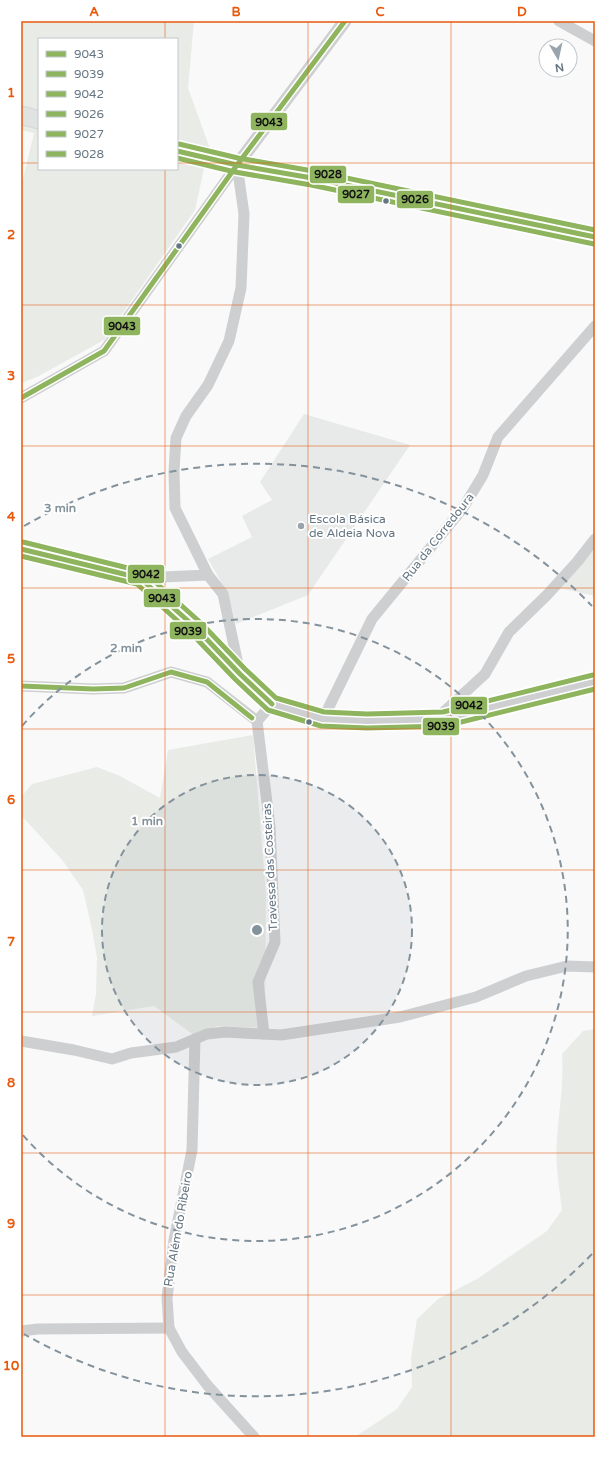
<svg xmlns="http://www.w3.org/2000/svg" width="616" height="1458" viewBox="0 0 616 1458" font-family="'Varela Round',sans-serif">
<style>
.built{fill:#e8e9e9}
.green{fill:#e8ebe6;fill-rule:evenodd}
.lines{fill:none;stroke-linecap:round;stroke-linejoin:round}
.primary-casing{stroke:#d5d6d7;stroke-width:19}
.minor{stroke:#cecfd0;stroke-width:11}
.tertiary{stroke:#cecfd0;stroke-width:13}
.primary{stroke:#e1e2e2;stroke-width:17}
.bus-1-casing{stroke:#fff;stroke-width:8}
.bus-2-casing{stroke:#fff;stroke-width:8}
.bus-3-casing{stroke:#fff;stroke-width:8}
.bus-4-casing{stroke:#fff;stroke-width:8}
.bus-5-casing{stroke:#fff;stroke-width:8}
.bus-6-casing{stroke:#fff;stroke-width:8}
.bus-1{stroke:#8eb45e;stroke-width:5}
.bus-2{stroke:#8eb45e;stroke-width:5}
.bus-3{stroke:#8eb45e;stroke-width:5}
.bus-4{stroke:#8eb45e;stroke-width:5}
.bus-5{stroke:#8eb45e;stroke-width:5}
.bus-6{stroke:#8eb45e;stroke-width:5}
.grid{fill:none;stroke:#e8590c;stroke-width:1;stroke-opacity:0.55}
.ring{fill:none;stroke:#84929c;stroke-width:2;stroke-dasharray:7 5}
.bus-dot{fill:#657683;stroke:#fff;stroke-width:1.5}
.poi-dot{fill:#99a4ac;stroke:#fff;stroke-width:1.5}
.labels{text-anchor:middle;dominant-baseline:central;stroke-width:4;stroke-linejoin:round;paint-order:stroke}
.poi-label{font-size:12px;fill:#657683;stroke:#fff;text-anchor:start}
.street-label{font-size:12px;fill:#657683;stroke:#fff}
.centre{fill:#84929c;stroke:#fff;stroke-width:2}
.ring-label{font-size:12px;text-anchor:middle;font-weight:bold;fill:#84929c;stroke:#fff;stroke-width:4;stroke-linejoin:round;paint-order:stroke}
.line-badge{stroke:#fff;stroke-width:1.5}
.pale-badge-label{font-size:11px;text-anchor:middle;font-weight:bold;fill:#111}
.neatline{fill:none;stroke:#e8590c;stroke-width:1.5}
.grid-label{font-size:13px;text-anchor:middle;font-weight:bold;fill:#e8590c}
</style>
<rect width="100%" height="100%" fill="#f9f9f9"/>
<polygon class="built" points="304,414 410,445 308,595 236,624 228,594 208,559 252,537 242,516 272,500 260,482"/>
<g class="green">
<path d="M 21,21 L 194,21 L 188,88 L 209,146 L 195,210 L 104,340 L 37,377 L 21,383 L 21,187 L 34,133 L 21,130 ZM 39,39 L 177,39 L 177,169 L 39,169 Z"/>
<polygon points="595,549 595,596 559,588"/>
<polygon points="253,735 266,894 265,1028 217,1026 195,1036 154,1006 92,1016 96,994 97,958 92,929 83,890 63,861 21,815 21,797 32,784 97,767 120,776 160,798 168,750"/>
<path d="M 595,1029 L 595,1437 L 355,1437 L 397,1409 L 412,1387 L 411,1358 L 417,1319 L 438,1299 L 477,1279 L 547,1231 L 562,1210 C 559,1186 555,1163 557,1139 C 559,1110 564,1083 562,1054 L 583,1031 Z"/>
</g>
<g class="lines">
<defs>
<g id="primary">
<polyline points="21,115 39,120"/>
<polyline points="177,151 237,165 312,178 595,237"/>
</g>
</defs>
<use href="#primary" class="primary-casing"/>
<g class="minor">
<polyline points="559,21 595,41"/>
<polyline points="237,165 244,214 241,288 229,341 208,385 186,416 176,438 174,471 175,508 208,575 223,594 240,674"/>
<polyline points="21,398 104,351 237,165"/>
<polyline points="21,549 140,578 196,628 240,674 272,704 323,719 367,721 444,719 595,682"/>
<polyline points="140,578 208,575"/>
<polyline points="21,686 93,689 124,688 171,672 207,682 257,721"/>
<polyline points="323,719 372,619 463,508 483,475 498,437 595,326"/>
<polyline points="436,719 485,674 509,632 547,595 577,562 595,539"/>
<polyline points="257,721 270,827 275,942 258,982 264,1034"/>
<polyline points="257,721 272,704"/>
<polyline points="195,1039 192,1150 174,1240 167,1298 169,1328 182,1352 208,1386 254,1437"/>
<polyline points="21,1041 74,1050 112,1059 131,1053 176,1047 207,1034 225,1032 281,1035 400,1017 476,997 526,976 567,966 595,967"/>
<polyline points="21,1331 38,1329 169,1328"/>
</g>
<polyline class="tertiary" points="237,165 345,21"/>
<use href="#primary" class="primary"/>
<defs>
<g id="bus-1">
<polyline points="21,398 104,351 237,165 345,21"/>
<polyline points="21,549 140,578 196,628 240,674 272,704"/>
<polyline points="21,686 93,689 124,688 171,672 207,682 252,718"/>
</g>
<polyline id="bus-2" points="21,556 137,584 191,633 235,679 268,710 321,726 367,728 445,726 595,689"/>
<polyline id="bus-3" points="23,542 144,572 201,623 245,669 276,698 324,712 367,714 443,712 593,675"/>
<polyline id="bus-4" points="177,151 237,165 312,178 595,237"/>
<polyline id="bus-5" points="177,158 235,172 311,185 594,244"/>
<polyline id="bus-6" points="179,144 238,158 313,171 595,230"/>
</defs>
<use href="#bus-1" class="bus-1-casing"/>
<use href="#bus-2" class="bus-2-casing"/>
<use href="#bus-3" class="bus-3-casing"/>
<use href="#bus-4" class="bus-4-casing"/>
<use href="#bus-5" class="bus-5-casing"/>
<use href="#bus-6" class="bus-6-casing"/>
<use href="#bus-1" class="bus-1"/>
<use href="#bus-2" class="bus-2"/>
<use href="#bus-3" class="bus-3"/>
<use href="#bus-4" class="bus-4"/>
<use href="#bus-5" class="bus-5"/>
<use href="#bus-6" class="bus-6"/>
</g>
<path class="grid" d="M 165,21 L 165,39M 308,21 L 308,1437M 451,21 L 451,1437M 21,163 L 39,163M 177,163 L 595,163M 165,169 L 165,1437M 21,305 L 595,305M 21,446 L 595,446M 21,588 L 595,588M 21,729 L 595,729M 21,870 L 595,870M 21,1012 L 595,1012M 21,1153 L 595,1153M 21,1295 L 595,1295"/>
<circle cx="257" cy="930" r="155" fill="#84929c" fill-opacity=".12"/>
<g class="ring">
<circle cx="257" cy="930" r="155"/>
<path d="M22 726A311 311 0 1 1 22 1134"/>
<path d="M592 1254A466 466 0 0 1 24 1334M24 526A466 466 0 0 1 592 606"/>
</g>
<g class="bus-dot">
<circle cx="386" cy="201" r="3.5"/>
<circle cx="179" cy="246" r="3.5"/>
<circle cx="309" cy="722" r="3.5"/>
</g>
<circle class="poi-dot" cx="301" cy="526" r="4"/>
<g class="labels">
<g class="poi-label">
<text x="309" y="519">Escola Básica<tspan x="309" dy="14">de Aldeia Nova</tspan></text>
</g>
<g class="street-label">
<text transform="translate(438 537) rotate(-52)">Rua da Corredoura</text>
<text transform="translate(270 867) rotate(-93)">Travessa das Costeiras</text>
<text transform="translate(178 1229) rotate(-80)">Rua Além do Ribeiro</text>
</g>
</g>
<circle cx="257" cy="930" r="6" class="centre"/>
<g class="ring-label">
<text x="60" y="512">3 min</text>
<text x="126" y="652">2 min</text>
<text x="147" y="825">1 min</text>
</g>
<g class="line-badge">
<rect x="250" y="112" width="38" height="19" rx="4" fill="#8eb45e"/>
<rect x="309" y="165" width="38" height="19" rx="4" fill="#8eb45e"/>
<rect x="337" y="185" width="38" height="19" rx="4" fill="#8eb45e"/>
<rect x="396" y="190" width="38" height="19" rx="4" fill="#8eb45e"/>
<rect x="103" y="316" width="38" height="20" rx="4" fill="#8eb45e"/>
<rect x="127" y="564" width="38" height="20" rx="4" fill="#8eb45e"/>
<rect x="143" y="588" width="38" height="20" rx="4" fill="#8eb45e"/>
<rect x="169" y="621" width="38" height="19" rx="4" fill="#8eb45e"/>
<rect x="450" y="696" width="38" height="19" rx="4" fill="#8eb45e"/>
<rect x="422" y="717" width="38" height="19" rx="4" fill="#8eb45e"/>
</g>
<g class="pale-badge-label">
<text x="269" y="126">9043</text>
<text x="328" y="178">9028</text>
<text x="356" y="198">9027</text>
<text x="415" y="203">9026</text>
<text x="122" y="330">9043</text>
<text x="146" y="578">9042</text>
<text x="162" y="602">9043</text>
<text x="188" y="635">9039</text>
<text x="469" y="709">9042</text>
<text x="441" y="730">9039</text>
</g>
<rect width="616" height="1458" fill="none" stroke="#ffffff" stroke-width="44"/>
<rect x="38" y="38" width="140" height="132" fill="#ffffff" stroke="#c1c8cd"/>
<rect x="46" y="51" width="20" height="6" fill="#8eb45e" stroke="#c1c8cd"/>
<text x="74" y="58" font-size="12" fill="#657683">9043</text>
<rect x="46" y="71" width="20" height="6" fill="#8eb45e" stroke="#c1c8cd"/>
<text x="74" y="78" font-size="12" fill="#657683">9039</text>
<rect x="46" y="91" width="20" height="6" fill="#8eb45e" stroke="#c1c8cd"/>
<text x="74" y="98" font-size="12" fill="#657683">9042</text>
<rect x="46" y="111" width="20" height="6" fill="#8eb45e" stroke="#c1c8cd"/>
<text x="74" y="118" font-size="12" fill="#657683">9026</text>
<rect x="46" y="131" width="20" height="6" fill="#8eb45e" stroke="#c1c8cd"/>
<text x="74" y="138" font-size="12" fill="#657683">9027</text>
<rect x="46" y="151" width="20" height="6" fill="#8eb45e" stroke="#c1c8cd"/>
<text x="74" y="158" font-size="12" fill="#657683">9028</text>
<g transform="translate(558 58) rotate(171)"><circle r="19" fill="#ffffff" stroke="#c1c8cd"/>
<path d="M0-3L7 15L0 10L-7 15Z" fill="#99a4ac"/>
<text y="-6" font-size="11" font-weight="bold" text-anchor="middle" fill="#657683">N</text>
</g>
<rect x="22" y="22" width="572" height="1414" class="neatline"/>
<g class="grid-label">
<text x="94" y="16">A</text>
<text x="236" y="16">B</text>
<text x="380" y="16">C</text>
<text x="522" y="16">D</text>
<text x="11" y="97">1</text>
<text x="11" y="239">2</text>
<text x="11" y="380">3</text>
<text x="11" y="521">4</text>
<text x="11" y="663">5</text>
<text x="11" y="804">6</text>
<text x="11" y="946">7</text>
<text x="11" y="1087">8</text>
<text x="11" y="1228">9</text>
<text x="11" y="1370">10</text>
</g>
</svg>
